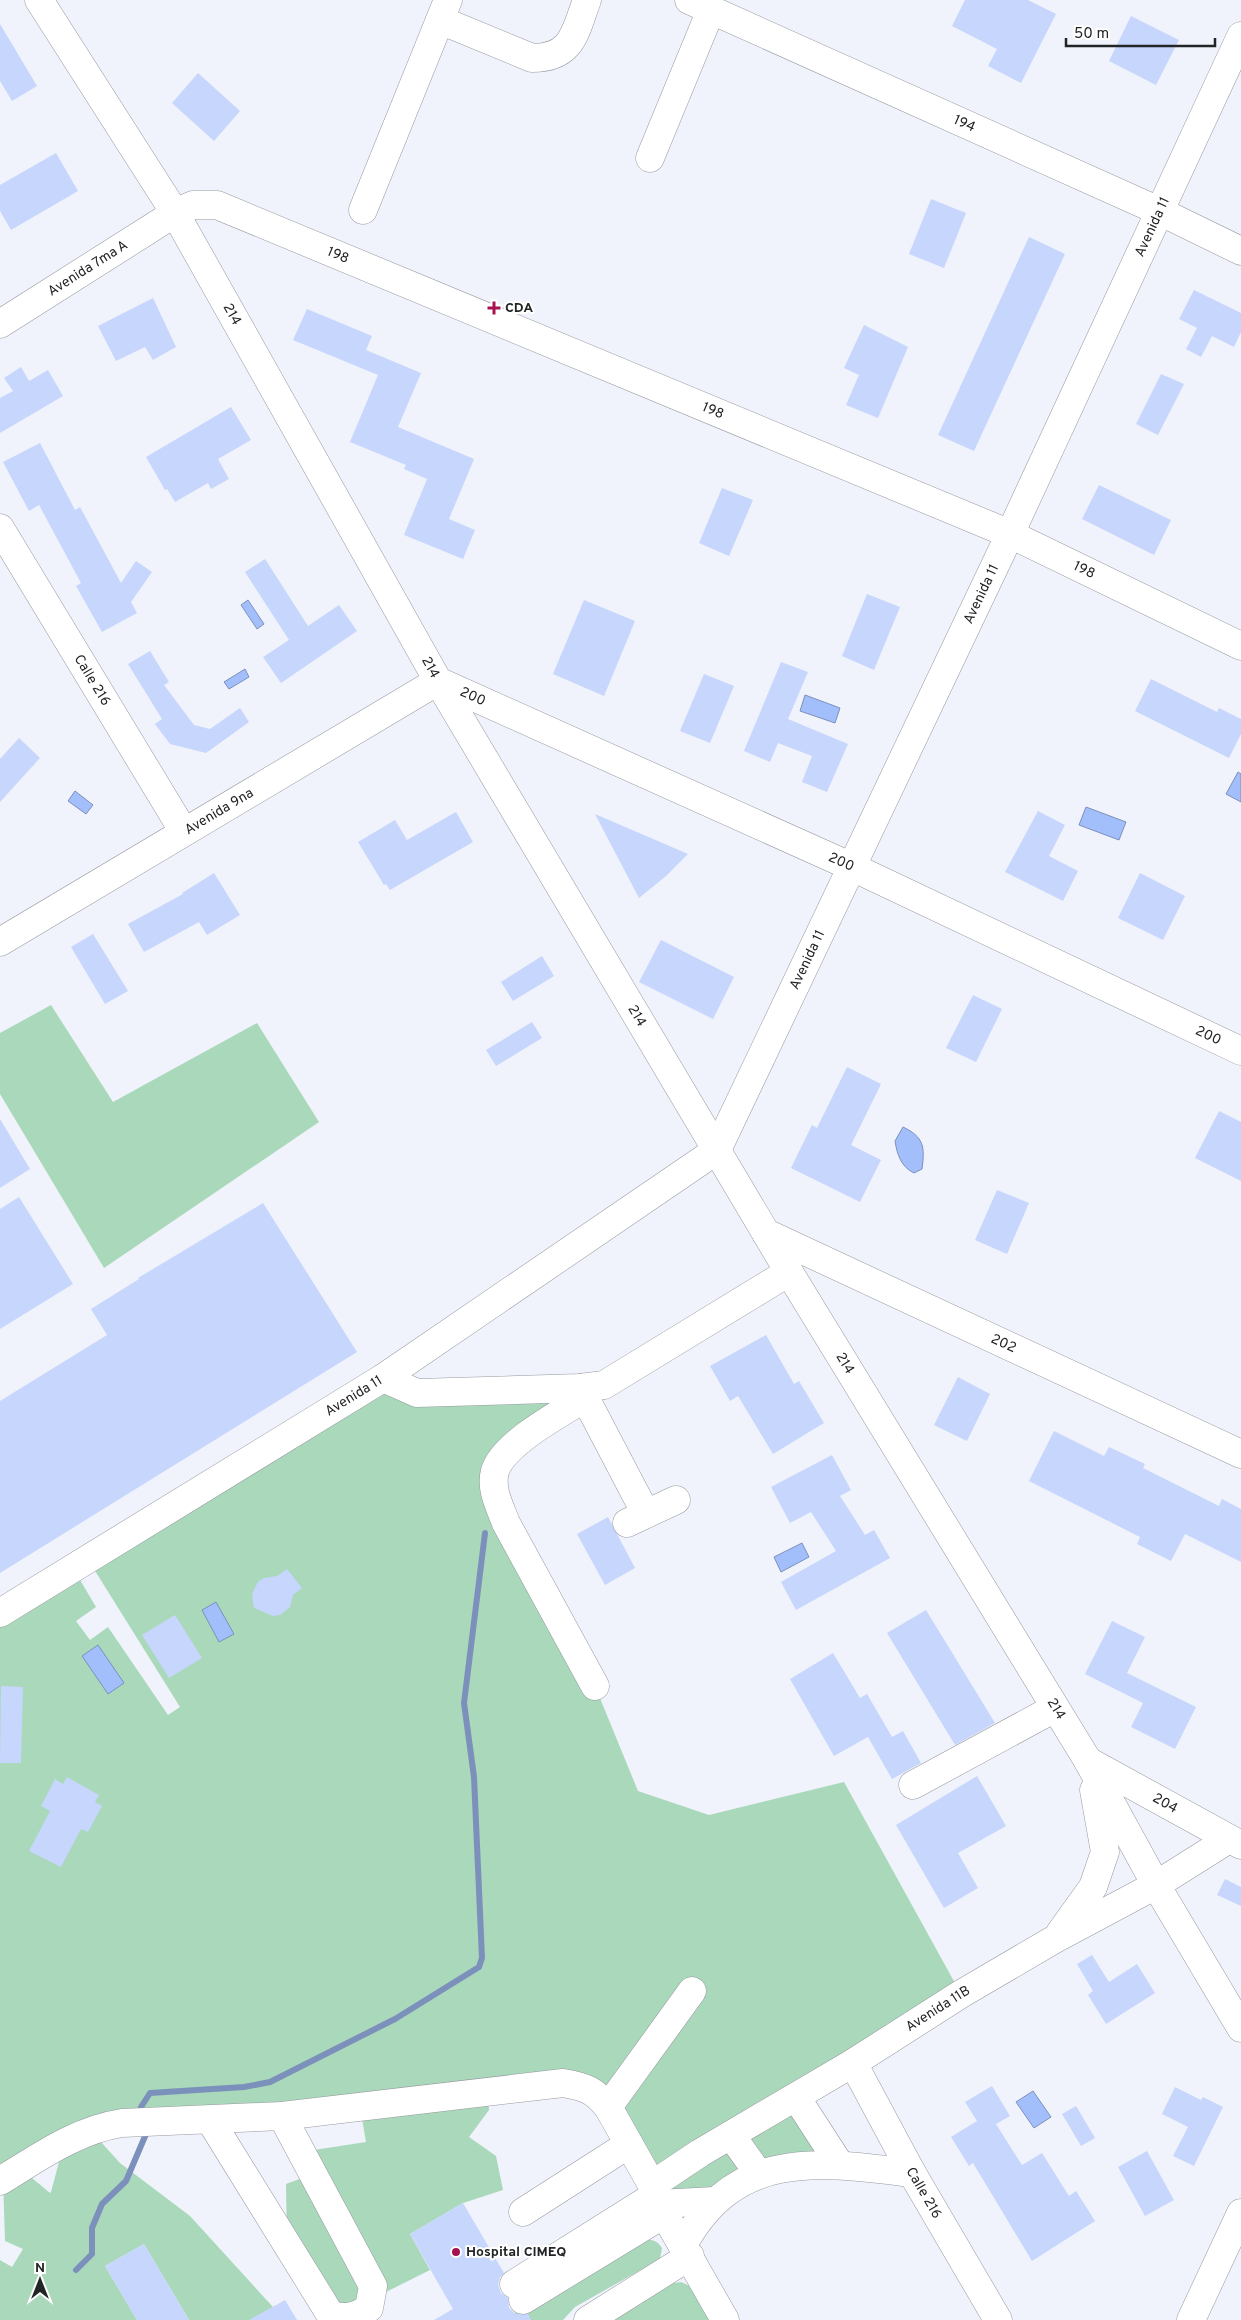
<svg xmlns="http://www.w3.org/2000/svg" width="1241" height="2320" viewBox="0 0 1241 2320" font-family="Overpass,sans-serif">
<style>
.green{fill:#aad8ba;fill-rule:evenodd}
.water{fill:#a2bffc;stroke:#7c90bc}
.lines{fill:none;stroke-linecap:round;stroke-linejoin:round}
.stream{stroke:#7c90bc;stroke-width:6}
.building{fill:#c7d6fc}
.minor-casing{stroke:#9699a0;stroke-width:29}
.minor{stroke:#fff;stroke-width:28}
.poi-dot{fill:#a41251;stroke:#fff;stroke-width:2}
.labels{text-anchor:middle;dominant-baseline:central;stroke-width:4;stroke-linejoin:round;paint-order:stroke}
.street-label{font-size:14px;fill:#232426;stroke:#fff}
.poi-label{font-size:14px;font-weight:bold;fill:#232426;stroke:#fff;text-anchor:start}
</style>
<rect width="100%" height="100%" fill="#f0f3fb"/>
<g class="green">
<polygon points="51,1005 113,1102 257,1023 319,1122 104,1268 0,1094 0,1033"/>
<path d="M 383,1378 L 580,1388 L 496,1470 L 595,1686 L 638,1791 L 709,1815 L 844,1782 L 961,1994 L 652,2185 L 597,2094 L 487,2092 L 489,2110 L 469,2137 L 496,2156 L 503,2190 L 463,2203 L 410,2234 L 430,2270 L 372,2299 L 350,2318 L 287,2245 L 286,2184 L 313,2174 L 301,2152 L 366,2142 L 360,2107 L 91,2131 L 120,2163 L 190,2216 L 273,2307 L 250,2320 L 189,2320 L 144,2244 L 105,2266 L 137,2320 L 0,2320 L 0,2260 L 12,2267 L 23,2249 L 5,2241 L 3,2179 L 0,2180 L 0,1613 L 73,1568 L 96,1607 L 76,1621 L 90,1640 L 108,1627 L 168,1715 L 180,1707 L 92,1566 ZM 64,2143 L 51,2192 L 50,2193 L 20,2168 Z"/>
<polygon points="788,2109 817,2143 814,2152 767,2160 756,2156 751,2139"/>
<polygon points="725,2148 742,2168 707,2194 669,2196 670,2185"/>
<path d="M 636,2239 C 647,2239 656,2238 662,2248 L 660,2259 L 575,2307 L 563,2320 L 517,2320 L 513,2314 Z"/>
<polygon points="681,2282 692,2287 711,2320 610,2320 674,2283"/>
</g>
<g class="water">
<polygon points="248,600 264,624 257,629 241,605"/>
<polygon points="245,669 249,677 229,689 224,682"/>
<polygon points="805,695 840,708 835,723 800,711"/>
<polygon points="1238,772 1241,774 1241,802 1226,794"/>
<polygon points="75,791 93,805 86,814 68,801"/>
<polygon points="1086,807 1126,822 1119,840 1079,825"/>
<path d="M 903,1127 C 924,1137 925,1147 922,1169 L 914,1173 C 901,1167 897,1154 895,1141 Z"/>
<polygon points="802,1543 809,1557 781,1572 774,1557"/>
<polygon points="216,1602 234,1634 219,1642 202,1610"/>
<polygon points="98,1645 124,1683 108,1694 82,1656"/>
<polygon points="1033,2091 1051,2117 1034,2128 1016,2102"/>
</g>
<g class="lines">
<g class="stream">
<polyline points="143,2117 141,2107 150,2093 244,2087 270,2082 395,2019 479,1967 482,1958 474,1777 464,1703 485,1533"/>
<polyline points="76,2270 92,2254 92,2228 102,2204 126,2181 146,2134 145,2129"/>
</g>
</g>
<g class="building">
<polygon points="965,0 1028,0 1056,14 1021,83 988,66 997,49 952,26"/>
<polygon points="1131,16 1179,40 1156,85 1109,61"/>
<polygon points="0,24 37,86 12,101 0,81"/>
<polygon points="198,73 240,111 214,141 172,103"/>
<polygon points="56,153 78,191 11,230 0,211 0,185"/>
<polygon points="931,199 966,213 944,268 909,254"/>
<polygon points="1029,237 1065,254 974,451 938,435"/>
<polygon points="1194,290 1241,313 1241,332 1234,347 1212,336 1201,357 1186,349 1197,328 1179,319"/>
<polygon points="153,298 176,347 153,360 145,347 116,361 98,326"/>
<polygon points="307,309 372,336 366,350 421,373 398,427 474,459 449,519 475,530 463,559 404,535 427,479 404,469 406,465 350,442 378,375 293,340"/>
<polygon points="864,325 908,347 878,418 846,405 859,375 844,368"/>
<polygon points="21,367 29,381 48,370 63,396 0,433 0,398 13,391 4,378"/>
<polygon points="1161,374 1184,384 1158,435 1136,424"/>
<polygon points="231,407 251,440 218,459 229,479 211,489 208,483 175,502 167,489 165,490 146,457"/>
<polygon points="40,443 75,510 80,507 121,583 136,561 152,572 131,602 137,613 102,632 76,586 81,583 39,505 29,511 3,462"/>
<polygon points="1099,485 1171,520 1154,555 1082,519"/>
<polygon points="722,488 753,500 729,556 699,543"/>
<polygon points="265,559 308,626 339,605 357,631 281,683 263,657 289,640 245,572"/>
<polygon points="867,594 900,607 874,670 842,656"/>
<polygon points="584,600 635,621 604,696 553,674"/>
<polygon points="150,651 169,682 164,685 194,725 210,729 240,708 249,722 206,753 170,744 155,724 162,719 128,664"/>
<polygon points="781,662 808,672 788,719 848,744 827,792 802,782 812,756 778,743 770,762 744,751"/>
<polygon points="704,674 734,686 710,743 680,731"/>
<polygon points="1151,679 1217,712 1219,708 1241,719 1241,734 1229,758 1135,711"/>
<polygon points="19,738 40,758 0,802 0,759"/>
<polygon points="1038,811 1065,825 1049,856 1078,871 1063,901 1005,872"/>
<polygon points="456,812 473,842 390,890 386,884 384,885 358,842 395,820 407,840"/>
<polygon points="595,814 688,854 666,876 639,898"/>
<polygon points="214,873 240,915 207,935 199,922 144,952 128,924 183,894 182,893"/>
<polygon points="1140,873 1185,896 1163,940 1118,918"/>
<polygon points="93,934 128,991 105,1004 71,947"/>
<polygon points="661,940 734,977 713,1019 639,982"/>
<polygon points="542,956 554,976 513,1001 501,982"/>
<polygon points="973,995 1002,1009 976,1062 946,1048"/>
<polygon points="532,1022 542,1038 496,1066 486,1050"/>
<polygon points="847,1067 881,1084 851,1145 881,1160 860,1202 791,1168 812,1125 817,1128"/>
<polygon points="1219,1111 1241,1122 1241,1181 1195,1158"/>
<polygon points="0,1119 30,1169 0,1188"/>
<polygon points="997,1190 1029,1203 1007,1254 975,1240"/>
<polygon points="19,1197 73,1284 0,1329 0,1209"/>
<polygon points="263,1203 357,1352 0,1573 0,1401 107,1335 91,1309 139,1279 138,1278"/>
<polygon points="766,1335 794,1384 799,1381 824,1423 773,1454 738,1396 730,1401 710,1366"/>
<polygon points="958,1377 990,1394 967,1441 934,1425"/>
<polygon points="1054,1431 1104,1456 1109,1447 1145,1464 1143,1468 1219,1506 1222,1499 1241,1509 1241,1562 1185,1534 1171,1561 1137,1544 1140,1537 1029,1481"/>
<polygon points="832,1455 851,1490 840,1496 865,1535 874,1530 890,1558 796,1610 781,1582 836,1551 811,1512 790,1523 771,1487"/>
<polygon points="608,1517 635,1568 605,1585 577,1534"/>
<polygon points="287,1569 302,1588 293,1595 290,1607 280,1615 273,1616 254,1608 252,1594 258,1582 264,1578 277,1576"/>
<polygon points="926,1610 995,1723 955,1745 887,1633"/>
<polygon points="175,1615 202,1658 169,1678 142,1635"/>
<polygon points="1112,1621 1145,1637 1127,1673 1196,1707 1175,1749 1131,1727 1143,1703 1085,1674"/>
<polygon points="833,1653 860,1698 867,1694 892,1737 903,1731 921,1763 892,1779 868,1737 834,1756 790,1679"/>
<polygon points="1,1686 23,1687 21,1763 0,1763"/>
<polygon points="977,1776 1006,1826 958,1853 978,1888 944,1908 896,1825"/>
<polygon points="67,1777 99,1795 95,1802 102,1806 88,1832 81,1829 61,1867 29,1851 50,1811 41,1806 55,1779 63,1784"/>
<polygon points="1225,1879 1241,1887 1241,1906 1217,1895"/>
<polygon points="1092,1955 1109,1982 1137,1964 1155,1993 1106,2024 1088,1995 1093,1991 1077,1964"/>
<polygon points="992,2086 1010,2116 996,2124 1022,2165 1042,2153 1069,2196 1076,2191 1095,2221 1032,2261 973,2163 969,2166 951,2137 977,2121 965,2102"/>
<polygon points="1175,2087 1201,2100 1203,2097 1223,2107 1194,2166 1173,2156 1188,2127 1162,2114"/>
<polygon points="1076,2106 1095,2138 1081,2146 1062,2114"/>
<polygon points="1147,2151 1174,2200 1145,2216 1118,2167"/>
<polygon points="463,2203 504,2273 500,2277 498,2285 501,2293 508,2298 509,2308 516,2314 528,2314 531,2320 434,2320 453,2309 410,2234"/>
<polygon points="144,2244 189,2320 137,2320 105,2266"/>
<polygon points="285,2300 297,2320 249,2320"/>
</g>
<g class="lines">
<defs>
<g id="minor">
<path id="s1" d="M 39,0 L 175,213 L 438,681 L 789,1272 L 1088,1761 L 1156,1885 L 1241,2028"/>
<path id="s2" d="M 689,0 L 1159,211 L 1241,251"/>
<path d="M 440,20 L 532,58 C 573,58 575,32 587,0"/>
<polyline points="650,158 711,10"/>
<polyline points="363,210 448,0"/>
<path id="s3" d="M 0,324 L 175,213 L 193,205 L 217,205 L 1010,534 L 1241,646"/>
<path id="s4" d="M 0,528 L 184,832"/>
<path id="s5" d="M 438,681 L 850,866 L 1241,1051"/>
<path id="s6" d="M 0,942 L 438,681"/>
<path id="s7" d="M 766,1233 L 1241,1454"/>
<path id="s8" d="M 383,1378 L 717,1150 L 1010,534 L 1241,36"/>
<polyline points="580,1388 646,1514"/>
<path d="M 585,1398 C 561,1413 504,1443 495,1471 C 490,1489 500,1507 506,1523 L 595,1686"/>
<polyline points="627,1523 676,1500"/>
<path id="s9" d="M 0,1613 L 383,1378 L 417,1393 L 580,1388 L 604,1385 L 789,1272"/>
<path id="s10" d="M 1088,1761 L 1241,1845"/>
<polyline points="913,1785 1055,1708"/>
<polyline points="1060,1933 1093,1887 1105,1852 1094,1790"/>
<polyline points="692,1991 608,2107 652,2185 654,2196 725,2320"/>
<path id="s11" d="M 853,2063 L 912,2173 L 998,2320"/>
<polyline points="796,2097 840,2165"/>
<path d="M 210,2120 L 330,2314 C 344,2320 356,2317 369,2308 L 373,2286 L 282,2116"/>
<polyline points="731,2135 758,2173"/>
<path d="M 0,2181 C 38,2158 76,2130 122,2123 L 282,2116 L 563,2083 C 585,2087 593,2089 608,2107"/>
<path id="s12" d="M 652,2185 L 700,2153 L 853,2063 L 961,1994 L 1055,1939 L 1156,1885 L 1229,1839"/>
<polyline points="658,2204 715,2201"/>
<polyline points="523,2212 629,2144"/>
<path d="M 683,2245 C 736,2148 819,2162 912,2173"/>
<polyline points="514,2284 654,2196"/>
<polyline points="523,2300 664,2214"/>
<polyline points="588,2320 690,2256"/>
<polyline points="1191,2320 1241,2213"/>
</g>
</defs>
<use href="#minor" class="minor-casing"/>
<use href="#minor" class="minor"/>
</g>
<g class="poi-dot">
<path d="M491.5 300.5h5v5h5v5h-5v5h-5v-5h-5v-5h5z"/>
<circle cx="456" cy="2252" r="5"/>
</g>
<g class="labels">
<g class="street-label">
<text stroke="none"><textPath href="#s2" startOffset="302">194</textPath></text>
<text stroke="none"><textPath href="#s8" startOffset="1425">Avenida 11</textPath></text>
<text stroke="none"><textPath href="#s3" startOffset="382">198</textPath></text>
<text stroke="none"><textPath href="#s3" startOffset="104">Avenida 7ma A</textPath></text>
<text stroke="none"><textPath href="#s1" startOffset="369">214</textPath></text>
<text stroke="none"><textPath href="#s3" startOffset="788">198</textPath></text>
<text stroke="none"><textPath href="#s3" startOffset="1192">198</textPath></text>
<text stroke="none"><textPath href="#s8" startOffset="1020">Avenida 11</textPath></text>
<text stroke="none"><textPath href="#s1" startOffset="774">214</textPath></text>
<text stroke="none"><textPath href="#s4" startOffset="178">Calle 216</textPath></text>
<text stroke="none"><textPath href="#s5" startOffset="38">200</textPath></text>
<text stroke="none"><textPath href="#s6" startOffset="255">Avenida 9na</textPath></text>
<text stroke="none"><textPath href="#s5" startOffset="442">200</textPath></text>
<text stroke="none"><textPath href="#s8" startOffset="615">Avenida 11</textPath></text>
<text stroke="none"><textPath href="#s1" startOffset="1179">214</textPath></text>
<text stroke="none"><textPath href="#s5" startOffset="848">200</textPath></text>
<text stroke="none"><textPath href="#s7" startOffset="262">202</textPath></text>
<text stroke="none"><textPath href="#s1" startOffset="1584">214</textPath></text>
<text stroke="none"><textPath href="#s9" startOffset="415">Avenida 11</textPath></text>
<text stroke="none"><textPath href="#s1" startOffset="1989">214</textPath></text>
<text stroke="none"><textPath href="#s10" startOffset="88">204</textPath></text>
<text stroke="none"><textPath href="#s12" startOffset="336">Avenida 11B</textPath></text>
<text stroke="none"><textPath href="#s11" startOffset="148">Calle 216</textPath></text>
</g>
<g class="poi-label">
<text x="505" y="308">CDA</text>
<text x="466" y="2252">Hospital CIMEQ</text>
</g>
</g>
<g transform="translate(40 2280)" stroke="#ffffff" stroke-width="4" paint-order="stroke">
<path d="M0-4L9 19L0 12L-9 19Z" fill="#232426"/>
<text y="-8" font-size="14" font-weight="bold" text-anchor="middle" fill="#232426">N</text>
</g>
<path d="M1066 38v8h149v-8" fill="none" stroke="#232426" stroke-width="2.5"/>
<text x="1074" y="38" font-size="15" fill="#232426" stroke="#ffffff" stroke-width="4" paint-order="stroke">50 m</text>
</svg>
